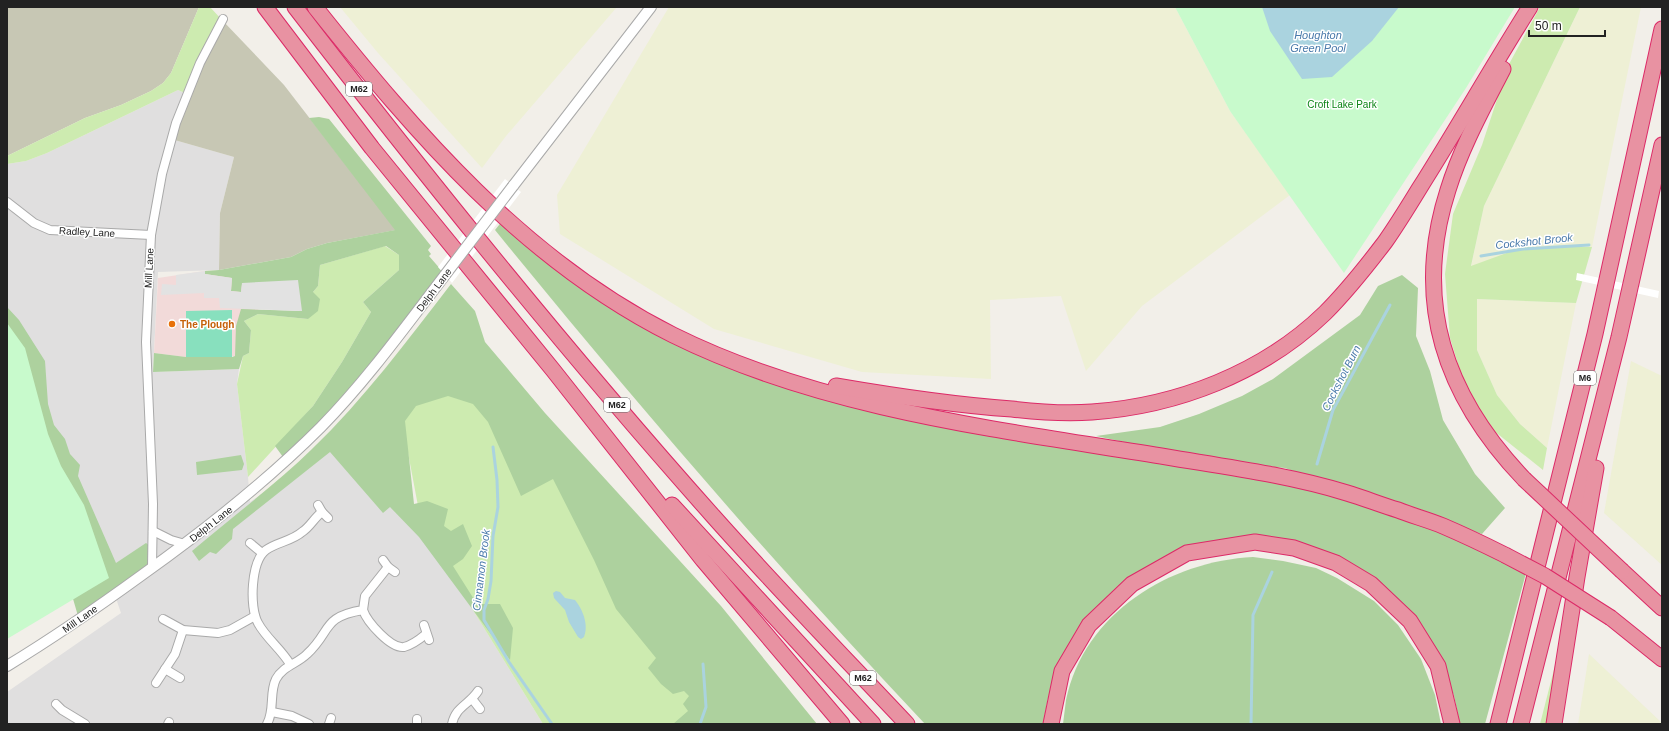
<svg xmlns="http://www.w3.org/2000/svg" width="1669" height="731" viewBox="0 0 1669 731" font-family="Helvetica,sans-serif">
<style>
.residential{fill:#e0dfdf}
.commercial{fill:#f2dad9}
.construction{fill:#c7c7b4}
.farmland{fill:#eef0d5}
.grass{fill:#cdebb0}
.forest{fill:#add19e}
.park{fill:#c8facc}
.pitch{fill:#88e0be}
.parking{fill:#e2e2e2}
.water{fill:#aad3df}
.pier{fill:#fff}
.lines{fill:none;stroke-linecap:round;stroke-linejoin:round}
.stream{stroke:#aad3df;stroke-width:3}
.minor-casing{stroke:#a9a9a9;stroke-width:10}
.tertiary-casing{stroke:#a9a9a9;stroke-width:12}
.motorway-casing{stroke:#dc2a67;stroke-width:17}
.minor{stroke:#fff;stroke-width:8}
.tertiary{stroke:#fff;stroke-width:10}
.motorway{stroke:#e892a2;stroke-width:15}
.tertiary-bridge-casing{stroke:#a9a9a9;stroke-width:12;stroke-linecap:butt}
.motorway-bridge-casing{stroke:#dc2a67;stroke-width:17;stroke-linecap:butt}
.tertiary-bridge{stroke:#fff;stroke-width:10}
.motorway-bridge{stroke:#e892a2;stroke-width:15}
.food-dot{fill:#e8710a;stroke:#fff;stroke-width:1.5}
.labels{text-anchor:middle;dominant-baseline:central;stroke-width:3;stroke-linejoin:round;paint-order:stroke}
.shield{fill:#fff;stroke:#646464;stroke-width:1}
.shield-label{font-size:9px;font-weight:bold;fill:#222}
.park-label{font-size:10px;fill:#0c8416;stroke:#fff}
.street-label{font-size:10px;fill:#222;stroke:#fff}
.food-label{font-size:10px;font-weight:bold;fill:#c56008;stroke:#fff;text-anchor:start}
.water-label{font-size:11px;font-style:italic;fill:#4a7aab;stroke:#fff}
</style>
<rect width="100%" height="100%" fill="#f2efe9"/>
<polygon class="residential" points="178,90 187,94 171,139 234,157 220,213 219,270 158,272 153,372 239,369 237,384 248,477 250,502 336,442 422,527 543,724 7,724 7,692 121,613 84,505 7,323 7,164 26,161 47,153"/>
<polygon class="commercial" points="205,271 205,274 298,280 236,326 236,356 186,357 154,353 158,278"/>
<g class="construction">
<polygon points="7,7 199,7 171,73 163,83 151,91 121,105 85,118 7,156"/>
<polygon points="223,21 284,85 396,230 327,243 307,249 291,257 219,270 220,213 234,157 171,139"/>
</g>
<g class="farmland">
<polygon points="340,7 617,7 506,136 482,168 378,53"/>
<polygon points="669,7 1175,7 1230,111 1290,195 1142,306 1086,371 1061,296 990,300 991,379 862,372 714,329 560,234 557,195"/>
<polygon points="1580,7 1641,7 1592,247 1523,247 1471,267 1484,206"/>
<polygon points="1477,299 1576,303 1547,448 1520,424 1497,395 1477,350"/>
<polygon points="1631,361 1662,376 1662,565 1604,513"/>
<polygon points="1589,654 1662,723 1662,724 1578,724"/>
</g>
<g class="grass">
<polygon points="199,7 210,7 221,19 187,94 178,90 47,153 26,161 7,164 7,156 85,118 121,105 151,91 163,83 171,73"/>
<polygon points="1540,7 1580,7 1484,206 1471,266 1523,247 1592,247 1576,303 1477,299 1477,350 1497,395 1520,424 1547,448 1543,470 1489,427 1465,387 1450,338 1445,274 1453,214 1482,145 1508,66"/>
<polygon points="385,246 399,255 399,270 363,302 371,312 342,362 313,406 248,477 237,384 243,356 249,353 251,330 244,321 258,314 308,319 313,292 318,286 320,265"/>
<polygon points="492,379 760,724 543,724 422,527 399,405"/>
<polygon points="1562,638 1550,724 1540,724"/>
</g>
<g class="forest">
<polygon points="319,117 329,119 431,246 428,250 431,254 429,256 442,271 351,390 302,440 283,457 275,446 313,406 342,362 371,312 363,302 399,270 399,255 386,246 320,265 318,286 313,292 320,299 318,311 308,319 258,314 244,321 251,330 249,353 243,356 239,369 153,372 154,353 186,357 232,357 235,356 236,326 241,309 301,311 247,284 242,284 241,292 231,291 232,278 205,274 205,271 219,270 291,257 307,249 327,243 395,230 309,118"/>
<path d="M 503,220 L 539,251 L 752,373 L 1329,494 L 1431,527 L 1526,573 L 1485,724 L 1460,724 L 1454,696 L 1442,662 L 1413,615 L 1401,602 L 1374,577 L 1359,568 L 1289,541 L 1162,558 L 1131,577 L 1116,589 L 1089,615 L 1054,680 L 1048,698 L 1043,724 L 925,724 C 775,565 633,400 495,230 Z"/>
<polygon points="1402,275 1418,288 1416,336 1430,371 1443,420 1475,474 1505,508 1482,534 1350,492 1285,468 1208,460 1096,436 1160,427 1199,414 1242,396 1273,379 1360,315 1378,286"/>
<path d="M 451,284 L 475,311 L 485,342 L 545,413 L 721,606 L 817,724 L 673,724 L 688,711 L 683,704 L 689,696 L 684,691 L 673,694 L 661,684 L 648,668 L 656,658 L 616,609 L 594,560 L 553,479 L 521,496 L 488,422 L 473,404 L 448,396 L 416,406 L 405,421 L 414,504 L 427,501 L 448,509 L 444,526 L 451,531 L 463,524 L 472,546 L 463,559 L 453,566 L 477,604 L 500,604 L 513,628 L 510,660 L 419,537 L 390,507 L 383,513 L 330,452 L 233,529 L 232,539 L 216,554 L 210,552 L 199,561 L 192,551 C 232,517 275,485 312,449 C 364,399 407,341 451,284 Z"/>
<polygon points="7,307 19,320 45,361 48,404 54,425 65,439 70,454 80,465 78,476 116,563 146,543 157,551 154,562 78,616 7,371"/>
<polygon points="241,455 244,464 242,470 197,475 196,462"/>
<path d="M 1253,557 L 1283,561 L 1316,568 L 1337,578 L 1374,601 L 1398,625 L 1421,659 L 1435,695 L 1441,724 L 1063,724 C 1064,716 1065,708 1066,700 C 1084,613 1170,561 1253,557 Z"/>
</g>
<g class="park">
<polygon points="1175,7 1515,7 1466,88 1344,273 1230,111"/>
<polygon points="7,323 25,348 48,434 61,466 84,505 109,578 7,639"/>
</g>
<polygon class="pitch" points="232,310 232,357 186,357 186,311"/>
<polygon class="parking" points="205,271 205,274 232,278 231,291 241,292 242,283 298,280 302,311 220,308 219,298 204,298 204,293 161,295 162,284 176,285 176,275"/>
<g class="water">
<polygon points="1262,7 1399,7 1372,41 1332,77 1302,79 1270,31"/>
<path d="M 556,591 L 560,592 L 565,598 L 575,600 C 583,610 589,625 584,637 L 581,639 L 578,637 L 569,622 L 565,610 L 554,598 L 553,593 Z"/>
</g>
<g class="pier">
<polygon points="505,179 521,192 452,283 438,267"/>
<polygon points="1577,273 1659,291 1658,298 1576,280"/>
</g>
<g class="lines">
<g class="stream">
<polyline points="1481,256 1523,249 1589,245"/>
<polyline points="493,447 497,480 498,507 493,536 491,581 488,599 484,610 484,620 509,662 552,724"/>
<polyline points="1317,464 1333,410 1390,305"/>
<polyline points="700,724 706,707 703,664"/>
<polyline points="1251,724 1253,615 1272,572"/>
</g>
<defs>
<g id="minor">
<polyline points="7,202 34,223 50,230 151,235"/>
<polyline points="318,505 322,512 328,518"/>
<polyline points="153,531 171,540 185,544"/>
<polyline points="250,543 262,553"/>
<polyline points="383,560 388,567 395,572"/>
<polyline points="152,568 153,504 146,342 151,235 162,174 176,123 200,63 223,19"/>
<path d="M 363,610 C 367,622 391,649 404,647 C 412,645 420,639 426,634"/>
<polyline points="163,619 183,630 218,633 230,630 255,616"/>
<polyline points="424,625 429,640"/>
<path d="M 290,664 C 281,649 266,638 258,623 C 249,607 251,561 266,550 C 277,542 292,541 302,532 C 310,527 314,518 322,512"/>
<polyline points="165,669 180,678"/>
<polyline points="156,683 175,654 183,630"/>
<polyline points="473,700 480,709"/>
<polyline points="56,704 62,710 85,724"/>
<polyline points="272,712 292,716 309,724"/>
<polyline points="168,724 169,722"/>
<path d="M 267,724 C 275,710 269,693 276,679 C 283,666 297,664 307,654 C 332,631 321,617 363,610 L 365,596 L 388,567"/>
<polyline points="329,724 331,718"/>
<polyline points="417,724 417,719"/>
<path d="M 452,724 C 456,706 469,705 478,691"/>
</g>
<g id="tertiary">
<polyline points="513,186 651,7"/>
<path d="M 7,666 C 53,638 98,607 142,575 C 205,530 266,482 321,427 C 367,380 405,327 445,275"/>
</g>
<g id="motorway">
<polyline points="265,7 372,148 553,370 703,560 842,724"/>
<path d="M 295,7 C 429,181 567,352 713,516 C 776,587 842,655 907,724"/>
<path d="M 315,7 C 416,134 525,261 673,335 C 824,410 1002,430 1167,457 C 1227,467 1288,475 1347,493 C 1364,498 1381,505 1398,510 C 1413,516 1429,520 1443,526 C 1464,535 1485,545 1505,555"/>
<path d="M 1503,69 C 1483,108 1461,148 1448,190 C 1412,302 1445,396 1524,479"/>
<path d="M 836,386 C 894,396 953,405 1012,409 C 1038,412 1066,414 1092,412 C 1177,406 1263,373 1325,313 C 1347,291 1366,267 1385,242 C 1397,225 1408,207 1419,189 C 1457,129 1492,67 1530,7"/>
<polyline points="672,505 873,724"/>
<polyline points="1622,571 1662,608"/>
<polyline points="1611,618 1662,659"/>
<polyline points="1051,724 1062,671 1089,625 1132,584 1187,553 1255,542 1294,548 1336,563 1371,584 1410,621 1438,666 1452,724"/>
<polyline points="1498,724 1595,334 1662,29"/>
<polyline points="1521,724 1619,337 1662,145"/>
<polyline points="1554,724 1577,577 1596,468"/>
</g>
</defs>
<use href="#minor" class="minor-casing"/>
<use href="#tertiary" class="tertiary-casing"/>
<use href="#motorway" class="motorway-casing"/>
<use href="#minor" class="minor"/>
<use href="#tertiary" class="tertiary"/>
<use href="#motorway" class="motorway"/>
<defs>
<polyline id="tertiary-bridge" points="445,275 513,186"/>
<g id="motorway-bridge">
<polyline points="1524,479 1622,571"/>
<polyline points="1505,555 1545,576 1611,618"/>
</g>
</defs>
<use href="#tertiary-bridge" class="tertiary-bridge-casing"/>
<use href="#motorway-bridge" class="motorway-bridge-casing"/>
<use href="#tertiary-bridge" class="tertiary-bridge"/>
<use href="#motorway-bridge" class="motorway-bridge"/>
</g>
<circle class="food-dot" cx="172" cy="324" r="4"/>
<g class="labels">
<g class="shield">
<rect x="346" y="82" width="26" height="14" rx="3"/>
<rect x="1574" y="371" width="22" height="14" rx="3"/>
<rect x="604" y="398" width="26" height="14" rx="3"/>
<rect x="850" y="671" width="26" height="14" rx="3"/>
</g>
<g class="shield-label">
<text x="359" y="89">M62</text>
<text x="1585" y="378">M6</text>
<text x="617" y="405">M62</text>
<text x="863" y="678">M62</text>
</g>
<g class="park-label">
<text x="1342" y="104">Croft Lake Park</text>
</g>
<g class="street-label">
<text transform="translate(87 232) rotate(3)">Radley Lane</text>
<text transform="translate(149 268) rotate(-87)">Mill Lane</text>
<text transform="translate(434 290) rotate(-53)">Delph Lane</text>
<text transform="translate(211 524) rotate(-38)">Delph Lane</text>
<text transform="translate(80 619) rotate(-35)">Mill Lane</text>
</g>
<g class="food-label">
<text x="180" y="324">The Plough</text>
</g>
<g class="water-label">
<text x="1318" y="35">Houghton<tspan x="1318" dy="13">Green Pool</tspan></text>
<text transform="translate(1534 241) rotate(-6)">Cockshot Brook</text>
<text transform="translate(1341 378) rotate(-63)">Cockshot Burn</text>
<text transform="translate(481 570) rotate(-83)">Cinnamon Brook</text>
</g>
</g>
<rect width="1669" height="731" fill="none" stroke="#222222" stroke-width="16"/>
<path d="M1529 30v6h76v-6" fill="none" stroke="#222222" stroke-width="2"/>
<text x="1535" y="30" font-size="12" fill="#222222" stroke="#ffffff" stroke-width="3" paint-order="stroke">50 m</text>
</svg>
